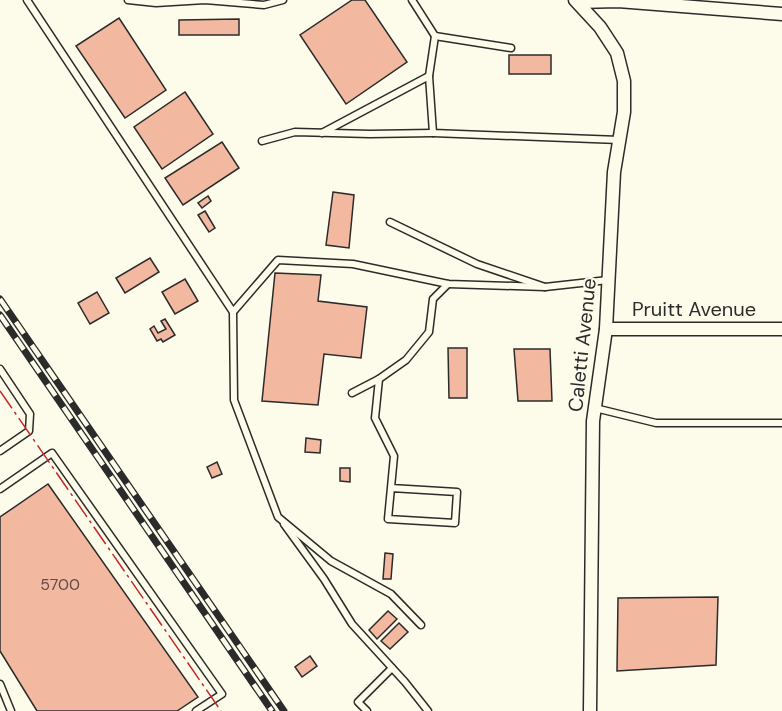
<svg xmlns="http://www.w3.org/2000/svg" width="782" height="711" viewBox="0 0 782 711" font-family="'DM Sans',sans-serif">
<style>
.building{fill:#f2b8a0;stroke:#2b2b2b;stroke-width:1.5}
.lines{fill:none;stroke-linecap:round;stroke-linejoin:round}
.service-casing{stroke:#2b2b2b;stroke-width:9}
.minor-casing{stroke:#2b2b2b;stroke-width:15}
.service{stroke:#fdfbea;stroke-width:6}
.minor{stroke:#fdfbea;stroke-width:12}
.rail-casing{stroke:#2b2b2b;stroke-width:7}
.rail{stroke:#fdfbea;stroke-width:4.5;stroke-dasharray:14;stroke-linecap:butt}
.power{stroke:#c62828;stroke-width:1.5;stroke-dasharray:21 4.5 3 4.5;stroke-linecap:butt}
.labels{text-anchor:middle;dominant-baseline:central;stroke-width:4.5;stroke-linejoin:round;paint-order:stroke}
.number-label{font-size:16px;fill:#5d4e48}
.street-label{font-size:20px;fill:#2b2b2b;stroke:#fdfbea}
</style>
<rect width="100%" height="100%" fill="#fdfbea"/>
<g class="building">
<polygon points="352,0 365,0 407,62 346,104 300,35"/>
<polygon points="119,18 166,90 125,118 76,46"/>
<polygon points="239,19 239,35 179,35 179,20"/>
<rect x="509" y="55" width="42" height="19"/>
<polygon points="185,92 213,134 162,169 134,127"/>
<polygon points="222,142 239,168 183,205 165,178"/>
<polygon points="333,192 354,195 349,248 326,245"/>
<polygon points="208,196 211,201 202,208 198,203"/>
<polygon points="205,211 215,228 209,232 198,215"/>
<polygon points="150,258 159,272 125,293 116,278"/>
<polygon points="275,273 321,275 318,301 367,307 361,358 324,354 318,405 262,401"/>
<polygon points="185,279 198,301 175,314 162,292"/>
<polygon points="97,292 109,313 90,324 78,303"/>
<polygon points="165,319 175,335 163,342 161,339 157,341 150,329 154,326 158,333 166,329 161,321"/>
<polygon points="448,348 467,348 467,398 449,398"/>
<polygon points="514,349 550,349 552,401 518,401"/>
<polygon points="306,438 321,440 320,453 305,452"/>
<polygon points="217,462 222,474 212,478 207,467"/>
<polygon points="340,468 350,468 350,482 340,481"/>
<polygon points="48,484 198,697 177,711 37,711 0,651 0,517"/>
<polygon points="385,553 393,554 391,579 383,579"/>
<polygon points="718,597 716,665 617,671 618,598"/>
<polygon points="388,611 397,619 377,639 369,630"/>
<polygon points="399,623 408,632 390,649 381,641"/>
<polygon points="310,656 317,666 302,677 295,667"/>
</g>
<g class="lines">
<defs>
<g id="service">
<polyline points="27,0 233,312 234,400 278,517 331,561 391,594 421,625"/>
<polyline points="128,0 156,3 205,0 264,5 283,0"/>
<polyline points="412,0 435,36 511,48"/>
<polyline points="435,36 429,76 433,133 619,140"/>
<polyline points="322,133 429,76"/>
<polyline points="262,141 295,132 370,134 433,133"/>
<polyline points="390,222 477,264 545,287 608,280"/>
<polyline points="233,312 278,260 353,264 448,284 545,287"/>
<polyline points="0,369 30,414 29,431 0,451"/>
<polyline points="379,379 375,418 394,456 388,519 455,523 457,492 391,488"/>
<polyline points="352,393 379,379 406,360 429,332 433,299 448,284"/>
<polyline points="595,408 656,423 782,423"/>
<polyline points="0,489 52,453 222,694 196,711"/>
<polyline points="284,524 324,579 352,624 405,682 428,711"/>
<polyline points="0,684 11,711"/>
<polyline points="367,711 358,702 392,668"/>
</g>
<g id="minor">
<polyline points="575,0 600,27 617,53 624,81 624,112 614,172 606,329 593,421 590,711"/>
<polyline points="578,2 618,1 782,14"/>
<polyline points="606,329 782,329"/>
</g>
</defs>
<use href="#service" class="service-casing"/>
<use href="#minor" class="minor-casing"/>
<use href="#service" class="service"/>
<use href="#minor" class="minor"/>
<defs>
<g id="rail">
<polyline points="0,299 284,711"/>
<polyline points="0,315 272,711"/>
</g>
</defs>
<use href="#rail" class="rail-casing"/>
<use href="#rail" class="rail"/>
<polyline class="power" points="0,391 221,711"/>
</g>
<g class="labels">
<g class="number-label">
<text x="60" y="584">5700</text>
</g>
<g class="street-label">
<text x="694" y="309">Pruitt Avenue</text>
<text transform="translate(582 345) rotate(-84)">Caletti Avenue</text>
</g>
</g>
</svg>
